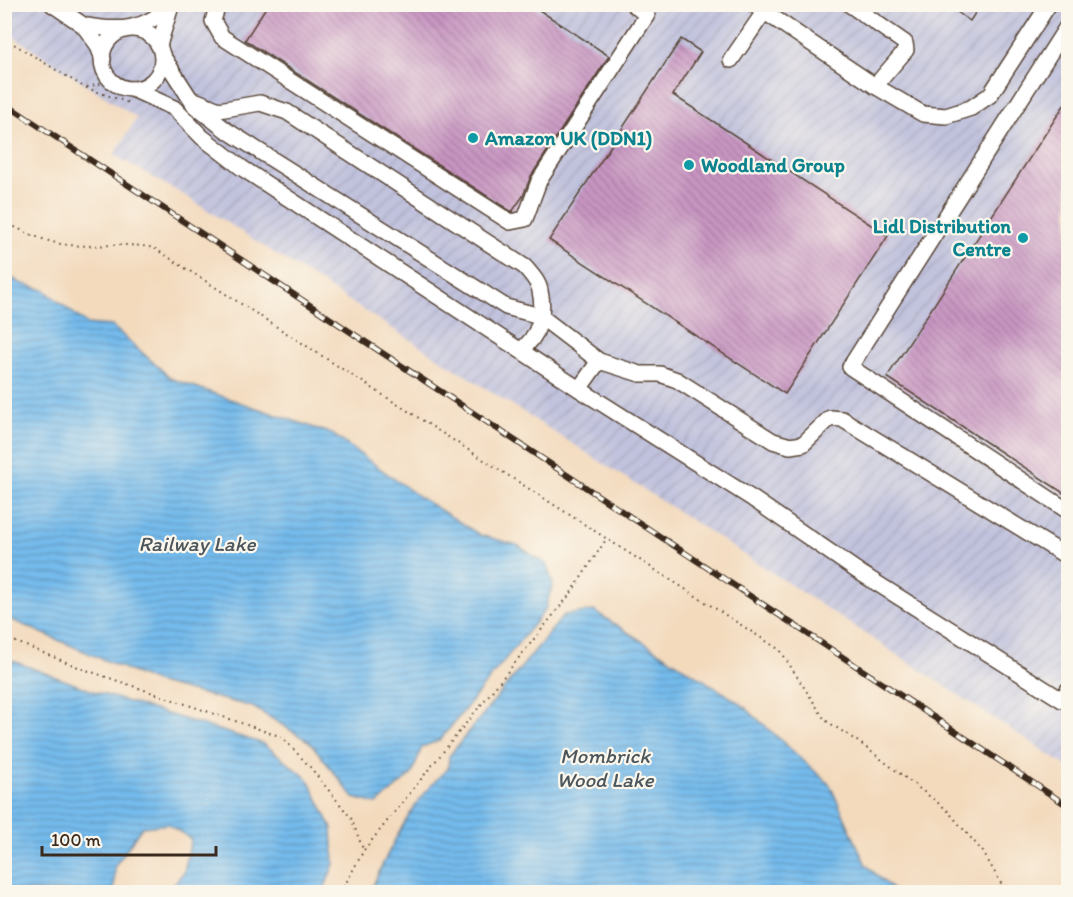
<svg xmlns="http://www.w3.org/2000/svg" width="1073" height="897" viewBox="0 0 1073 897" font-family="Itim,sans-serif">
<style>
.industrial{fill:url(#industrial-furrows)}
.water{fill:url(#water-rules);stroke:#587285;stroke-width:1.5}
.building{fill:url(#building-back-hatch)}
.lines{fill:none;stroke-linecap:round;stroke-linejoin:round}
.minor-casing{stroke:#574436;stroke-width:18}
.path{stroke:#574436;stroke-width:2;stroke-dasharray:1.5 4.5;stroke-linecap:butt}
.minor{stroke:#fff;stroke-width:15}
.rail-casing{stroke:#3b2a1e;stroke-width:6}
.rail{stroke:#fbf7ec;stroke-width:4;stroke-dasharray:11;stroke-linecap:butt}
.culture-dot{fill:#0f9aa8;stroke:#fbf7ec;stroke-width:2}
.labels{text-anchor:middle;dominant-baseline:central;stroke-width:4.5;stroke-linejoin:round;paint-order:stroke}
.culture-label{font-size:20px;font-weight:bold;fill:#0d838f;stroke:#fbf7ec;text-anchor:start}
.water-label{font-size:21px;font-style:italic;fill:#4c565c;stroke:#fbf7ec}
</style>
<defs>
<pattern id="industrial-furrows" width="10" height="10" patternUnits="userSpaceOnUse" patternTransform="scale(1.5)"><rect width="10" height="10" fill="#c1c2dd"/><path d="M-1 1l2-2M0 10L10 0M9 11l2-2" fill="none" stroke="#a7a7bd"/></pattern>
<pattern id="water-rules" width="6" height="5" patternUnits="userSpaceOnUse" patternTransform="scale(1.5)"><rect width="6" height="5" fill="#75bbec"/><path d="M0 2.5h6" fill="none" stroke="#6198bf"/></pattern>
<pattern id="building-back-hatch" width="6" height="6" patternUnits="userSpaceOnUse" patternTransform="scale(1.5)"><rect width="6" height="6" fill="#c895c2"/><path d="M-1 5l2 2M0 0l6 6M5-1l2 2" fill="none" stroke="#a47a9d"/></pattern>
</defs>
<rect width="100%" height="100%" fill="#fbf7ec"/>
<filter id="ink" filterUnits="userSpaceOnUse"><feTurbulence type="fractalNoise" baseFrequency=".0167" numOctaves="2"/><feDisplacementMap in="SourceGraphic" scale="12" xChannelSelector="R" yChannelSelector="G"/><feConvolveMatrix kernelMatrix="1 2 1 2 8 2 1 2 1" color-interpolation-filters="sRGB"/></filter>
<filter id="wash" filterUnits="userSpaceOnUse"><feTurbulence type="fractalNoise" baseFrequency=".008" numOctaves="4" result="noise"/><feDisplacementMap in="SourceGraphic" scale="24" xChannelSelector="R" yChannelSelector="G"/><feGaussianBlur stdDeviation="1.35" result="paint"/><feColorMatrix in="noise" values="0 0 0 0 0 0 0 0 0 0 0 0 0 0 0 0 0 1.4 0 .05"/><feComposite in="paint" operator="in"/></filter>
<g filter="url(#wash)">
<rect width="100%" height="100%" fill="#f3dabd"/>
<polygon class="industrial" points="4,5 1068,5 1068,767 693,521 184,195 114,155 137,118 5,31"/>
<g class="water">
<polygon points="4,273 20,283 44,290 87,324 112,326 172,379 332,434 421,498 480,535 517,545 546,564 553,583 545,610 440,740 422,747 412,774 377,804 354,798 310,742 253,707 155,682 5,617"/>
<path d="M 594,611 L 740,703 L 830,785 L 866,865 L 895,892 L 370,892 C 388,852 413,797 448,769 L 449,756 L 564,615 Z"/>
<polygon points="5,658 96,692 264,744 308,779 332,828 334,864 323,892 167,892 184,872 191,839 168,824 142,827 115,866 114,892 8,892 4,855"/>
</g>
<g id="blocks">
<g class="building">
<polygon points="268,4 530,4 609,56 531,176 523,196 512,212 245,40"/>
<polygon points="946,4 981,4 970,21"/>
<polygon points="681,39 701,52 673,95 888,236 785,394 549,240"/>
<polygon points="1068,99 1068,496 887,377"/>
</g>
</g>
</g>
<g filter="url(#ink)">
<use href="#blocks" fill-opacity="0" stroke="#574436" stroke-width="1.5"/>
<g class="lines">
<defs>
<g id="minor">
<polyline points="52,4 83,25"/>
<polyline points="218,4 213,21 222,37 510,222 525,219 539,181 647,15 633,4"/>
<polyline points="753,4 875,86 923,114 946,116 971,108 990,95 1049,4"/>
<polyline points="849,4 905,43 906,50 875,86"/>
<polyline points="1068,25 850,367 1068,511"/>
<circle cx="132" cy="59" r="30"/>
<polyline points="159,45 171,6"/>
<polyline points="162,55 195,106 226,130 506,307 540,316 599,361 640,374 660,374 677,380 773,441 790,446 803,444 830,418 842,419 1068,557"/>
<path d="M 103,59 L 97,44 L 83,25 C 118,32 145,31 172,4"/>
<polyline points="731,60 764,12"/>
<polyline points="132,89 174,108 202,137 242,168 579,389 753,499 859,572 1062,700 1068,690"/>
<path d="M 197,101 L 219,110 L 260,103 L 287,112 L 525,267 C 530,273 539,282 540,291 C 545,313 539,338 520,350"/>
<polyline points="579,389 599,361"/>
</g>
</defs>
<use href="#minor" class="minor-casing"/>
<g class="path">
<polyline points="4,38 84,87 129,103"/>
<polyline points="87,87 104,83 107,74"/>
<path d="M 4,221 C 21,231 41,240 61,244 C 91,249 123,241 154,248 L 780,650 L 825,720 L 860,743 L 946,809 L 983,852 L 1006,892"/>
<polyline points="4,637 83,669 282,737 310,767 351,818 363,849"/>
<polyline points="341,892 364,850 571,593 607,538"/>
</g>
<use href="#minor" class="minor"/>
<defs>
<polyline id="rail" points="4,103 1068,806"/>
</defs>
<use href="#rail" class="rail-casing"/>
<use href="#rail" class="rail"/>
</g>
</g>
<g class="culture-dot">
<circle cx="473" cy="138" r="6"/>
<circle cx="689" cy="165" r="6"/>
<circle cx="1023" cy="238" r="6"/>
</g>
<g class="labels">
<g class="culture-label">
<text x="485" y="138">Amazon UK (DDN1)</text>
<text x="701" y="165">Woodland Group</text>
<text x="1011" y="226" text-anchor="end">Lidl Distribution<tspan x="1011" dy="23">Centre</tspan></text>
</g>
<g class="water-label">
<text x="197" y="543">Railway Lake</text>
<text x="605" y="755">Mombrick<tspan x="605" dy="24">Wood Lake</tspan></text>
</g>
</g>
<rect width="1073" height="897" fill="none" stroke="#fbf7ec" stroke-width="24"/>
<path d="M42 846v9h174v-9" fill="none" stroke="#3b2a1e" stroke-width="3"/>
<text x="51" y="846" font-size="18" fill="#3b2a1e" stroke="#fbf7ec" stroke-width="4.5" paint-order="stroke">100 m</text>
</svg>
